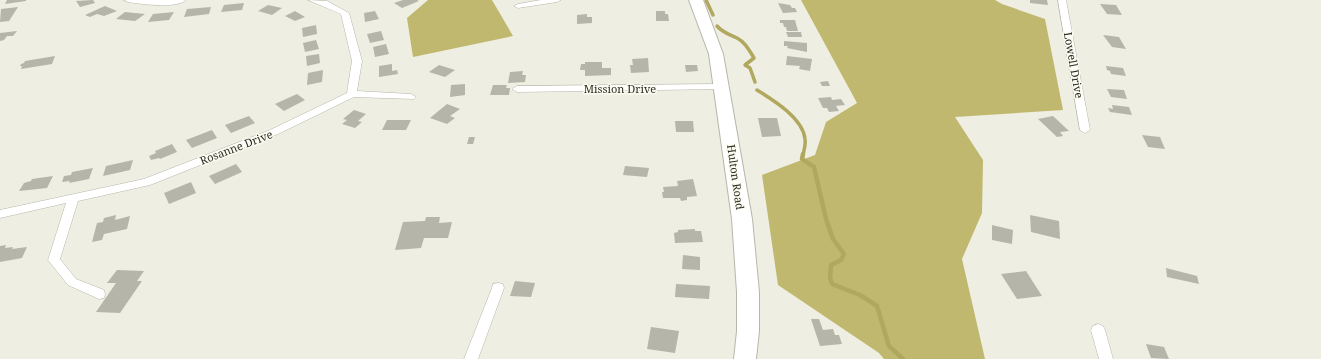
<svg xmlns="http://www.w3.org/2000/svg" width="1321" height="359" viewBox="0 0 1321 359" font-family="'Noto Serif',serif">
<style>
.forest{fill:#c0b86e}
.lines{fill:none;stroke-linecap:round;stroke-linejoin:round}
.stream-far1{stroke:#b0a85e;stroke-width:3.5}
.stream{stroke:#b0a85e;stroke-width:4.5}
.building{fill:#b6b5aa}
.street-casing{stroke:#b7b6ab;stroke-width:1}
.primary-casing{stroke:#b7b6ab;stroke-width:2}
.street{fill:#fff;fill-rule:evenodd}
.primary{fill:#fff;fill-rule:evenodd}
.labels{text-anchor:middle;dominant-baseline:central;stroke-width:3;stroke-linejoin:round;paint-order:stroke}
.street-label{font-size:11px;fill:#2b2b26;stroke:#fcfbf0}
</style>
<rect width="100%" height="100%" fill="#efeee2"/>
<g class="forest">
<polygon points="428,0 492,0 513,36 413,57 407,18"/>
<polygon points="801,0 995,0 1002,4 1045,19 1063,110 955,117 983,160 982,213 962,259 985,359 884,359 879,353 778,285 762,175 815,155 826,122 857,103"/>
</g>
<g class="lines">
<g class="stream-far1">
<polyline points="706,0 713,15"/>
<path d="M 717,26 C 723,33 729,34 737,38 C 745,42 749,50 754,58 L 745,65 L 750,68 L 755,82"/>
<path d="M 757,90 C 773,100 803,118 805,139 C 806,145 804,150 803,155"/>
</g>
<polyline class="stream" points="803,154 802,159 814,167 826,219 833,239 844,254 841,260 831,265 830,278 832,284 860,295 877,306 889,346 903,359"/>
</g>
<g class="building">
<polygon points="7,0 26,0 26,1 5,4"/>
<polygon points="93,0 95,3 80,7 76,1"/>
<polygon points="403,0 417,0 419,1 402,8 394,3"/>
<polygon points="1030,0 1047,0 1048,5 1030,3"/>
<polygon points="244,3 242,10 221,12 224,5"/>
<polygon points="778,3 790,5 792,8 795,8 797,12 783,13"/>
<polygon points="1100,4 1116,5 1122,15 1107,14"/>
<polygon points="268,5 282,8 272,15 258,11"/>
<polygon points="105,6 117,11 104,16 97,14 90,17 85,15"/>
<polygon points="18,7 9,21 0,22 1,9"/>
<polygon points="211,7 209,14 184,17 187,9"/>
<polygon points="295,11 305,17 295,21 285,16"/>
<polygon points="375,11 379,19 365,22 364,13"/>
<polygon points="656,11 665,11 665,14 668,14 669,21 656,21"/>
<polygon points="125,12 145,14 135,21 116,19"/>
<polygon points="174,12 169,20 148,22 153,14"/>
<polygon points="587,14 587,17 592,17 592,23 577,24 577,15"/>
<polygon points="780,20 795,20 798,31 787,31 786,27 784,27 783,23 780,23"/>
<polygon points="316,25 317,34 303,37 302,28"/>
<polygon points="17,31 13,36 7,36 4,40 0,41 0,33"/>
<polygon points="381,31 384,40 370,43 367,34"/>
<polygon points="786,32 801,32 802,37 788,37"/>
<polygon points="1103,35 1119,37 1126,49 1112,47"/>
<polygon points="316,40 319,49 305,52 303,43"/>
<polygon points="784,41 807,43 807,52 787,48 788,46 784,46"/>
<polygon points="386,44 389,54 375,57 373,47"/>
<polygon points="319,54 320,63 307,66 306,56"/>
<polygon points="55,56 52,64 21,69 22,66 20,66 21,64 24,63 25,61"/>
<polygon points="787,56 812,59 810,71 799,69 800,66 786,65"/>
<polygon points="648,58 649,72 631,73 630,65 633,65 632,59"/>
<polygon points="585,62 602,62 602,68 611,68 611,75 585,76 585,70 580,70 581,64 585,64"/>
<polygon points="392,64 392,71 397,70 398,74 379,77 379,66"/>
<polygon points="439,65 455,70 445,77 429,72"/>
<polygon points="685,65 697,65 698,71 686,72"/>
<polygon points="1106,66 1123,68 1126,76 1111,74 1110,71 1107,70"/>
<polygon points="323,70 322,82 307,85 308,73"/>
<polygon points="523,71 522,75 526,75 525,82 508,83 510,72"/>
<polygon points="828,81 830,86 822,86 820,82"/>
<polygon points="465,84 465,95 450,97 451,85"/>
<polygon points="493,85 507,85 506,88 510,88 509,95 490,95"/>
<polygon points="1107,89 1124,90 1127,99 1111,97"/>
<polygon points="297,94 305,100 284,111 275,104"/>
<polygon points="831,97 832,100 841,99 845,105 836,106 839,111 829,112 827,108 823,108 818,98"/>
<polygon points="447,104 460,109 450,116 455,118 447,124 430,118"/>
<polygon points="1112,105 1129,107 1132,115 1110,112 1108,108 1113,109"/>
<polygon points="354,110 366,114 358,121 362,122 355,128 342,124 347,120 343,119"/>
<polygon points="249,116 255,123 231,133 225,125"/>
<polygon points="1053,116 1069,131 1060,132 1063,136 1057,137 1038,119"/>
<polygon points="758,118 777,118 781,136 762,137"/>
<polygon points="387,120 411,120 406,130 382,130"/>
<polygon points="675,121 693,121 694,132 676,132"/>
<polygon points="212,130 217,138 192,148 186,140"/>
<polygon points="1142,135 1160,137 1165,149 1148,147"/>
<polygon points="469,137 475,137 473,144 467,144"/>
<polygon points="172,144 177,152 160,159 159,158 151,160 149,156 156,153 155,151"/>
<polygon points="133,160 130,170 103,176 106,166"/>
<polygon points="236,164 242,172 215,184 209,176"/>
<polygon points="625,166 649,168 647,177 623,175"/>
<polygon points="93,168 89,179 69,183 70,181 62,182 64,176 71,175 72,172"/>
<polygon points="53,176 47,188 19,191 24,183 31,181 32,179"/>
<polygon points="693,179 697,196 687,197 687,200 681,201 680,198 663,198 662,192 664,192 663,187 678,186 677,181"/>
<polygon points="191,182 196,193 169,204 164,193"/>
<polygon points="116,215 115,220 130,216 127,229 104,234 102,240 92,242 97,223 103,222 104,218"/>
<polygon points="1030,215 1059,221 1060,239 1031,232"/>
<polygon points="426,217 440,217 439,223 452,222 448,238 424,238 421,248 395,250 403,222 425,221"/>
<polygon points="992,225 1013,230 1012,244 992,240"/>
<polygon points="695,229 695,231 701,231 703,242 675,243 674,233 678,232 678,230"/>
<polygon points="6,245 5,248 13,247 12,249 27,247 22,258 0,262 0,246"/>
<polygon points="683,255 700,257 700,270 682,269"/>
<polygon points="1166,268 1197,276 1199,284 1167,277"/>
<polygon points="117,270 144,271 137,281 142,281 120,313 96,312 116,283 107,283"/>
<polygon points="1026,271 1042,296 1017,299 1001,274"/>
<polygon points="515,281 535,283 531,297 510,296"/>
<polygon points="676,284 710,286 709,299 675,297"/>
<polygon points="811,319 819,319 823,330 833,329 835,335 839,335 842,344 820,346"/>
<polygon points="651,327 679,331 675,353 647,349"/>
<polygon points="1146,344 1164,347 1169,359 1151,358"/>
</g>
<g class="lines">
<defs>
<g id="street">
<path d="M 124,0 L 186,0 C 176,9 141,4 128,2 Z"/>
<polygon points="308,0 327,1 349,13 362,61 357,91 411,94 416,97 414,99 354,97 278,134 150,185 78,201 60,259 76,279 104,290 105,294 104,298 99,299 68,285 48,260 66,203 0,218 0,210 144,179 270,130 347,93 352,61 341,14"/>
<polygon points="541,0 561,0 557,2 518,8 514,6 518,4"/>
<polygon points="1058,0 1066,0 1090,130 1085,133 1080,130"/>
<polygon points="723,84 726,85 728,87 726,89 517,92 512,89 517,86"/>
<polygon points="498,283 503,284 504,288 478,359 464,359 492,288 493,284"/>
<polygon points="1098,324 1103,326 1105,330 1113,359 1099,359 1091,330 1093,326"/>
</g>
<polygon id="primary" points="689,0 703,0 723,54 752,219 759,292 759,331 756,359 734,359 737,331 737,292 732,219 709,54"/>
</defs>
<use href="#street" class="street-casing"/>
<use href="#primary" class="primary-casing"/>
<use href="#street" class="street"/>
<use href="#primary" class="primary"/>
</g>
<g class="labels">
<g class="street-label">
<text transform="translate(1074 65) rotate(80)">Lowell Drive</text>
<text x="620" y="88">Mission Drive</text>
<text transform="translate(236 147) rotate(-21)">Rosanne Drive</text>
<text transform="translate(736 177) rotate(82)">Hulton Road</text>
</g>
</g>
</svg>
